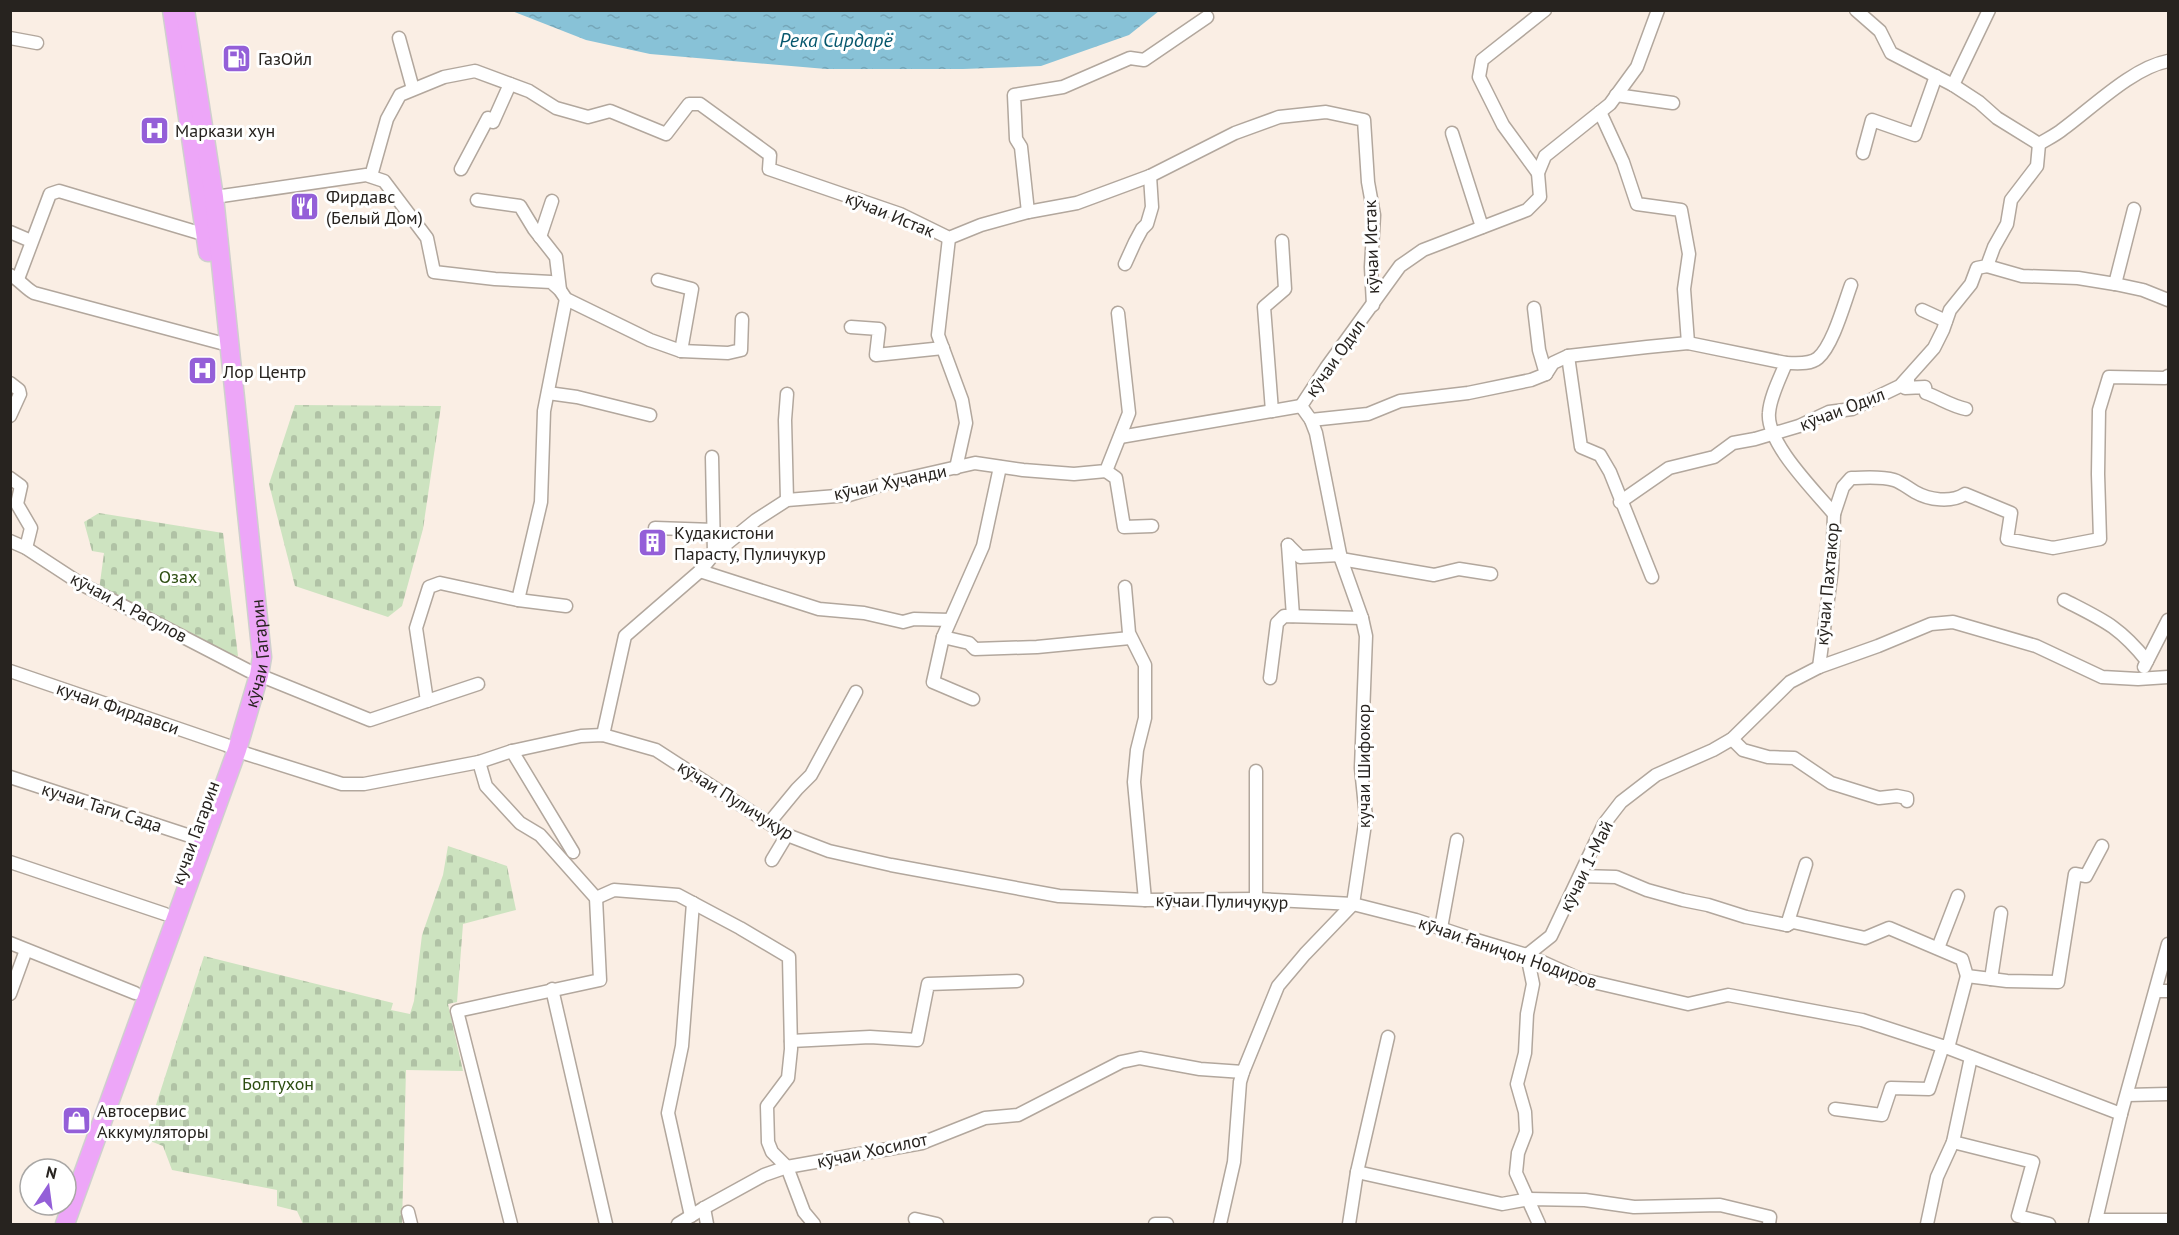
<svg xmlns="http://www.w3.org/2000/svg" width="2179" height="1235" viewBox="0 0 2179 1235" font-family="'PT Sans',sans-serif">
<style>
.cemetery{fill:url(#cemetery-stones)}
.water{fill:url(#water-ripples)}
.lines{fill:none;stroke-linecap:round;stroke-linejoin:round}
.minor-casing{stroke:#b2a79d;stroke-width:15}
.highway-casing{stroke:#cfcfce;stroke-width:21}
.minor{stroke:#fff;stroke-width:12}
.highway{stroke:#eda6f8;stroke-width:18}
.labels{text-anchor:middle;dominant-baseline:central;stroke-width:6;stroke-linejoin:round;paint-order:stroke}
.poi-label{font-size:18px;fill:#27231f;stroke:#fff;text-anchor:start}
.street-label{font-size:18px;fill:#27231f;stroke:#fff}
.park-label{font-size:18px;fill:#2c4d10;stroke:#fff}
.water-label{font-size:20px;font-style:italic;fill:#06576d;stroke:#fff}
</style>
<defs>
<pattern id="cemetery-stones" width="16" height="16" patternUnits="userSpaceOnUse" patternTransform="scale(1.5)"><rect width="16" height="16" fill="#cde3c0"/><path d="M2 7V4a2 2 0 0 1 4 0v3zM10 15v-3a2 2 0 0 1 4 0v3z" fill="#b0c2a5"/></pattern>
<pattern id="water-ripples" width="26" height="14" patternUnits="userSpaceOnUse" patternTransform="scale(1.5)"><rect width="26" height="14" fill="#88c2d7"/><path d="M2 4q2-2 4 0t4 0M15 11q2-2 4 0t4 0" fill="none" stroke="#75a6b8"/></pattern>
</defs>
<rect width="100%" height="100%" fill="#faeee4"/>
<g class="cemetery">
<polygon points="295,405 441,406 423,529 402,606 388,617 295,586 269,484"/>
<polygon points="99,513 223,533 238,656 221,654 99,590 104,553 92,551 84,522"/>
<polygon points="448,846 507,866 516,910 463,924 457,1002 448,1004 463,1071 406,1070 402,1224 303,1224 297,1211 277,1206 277,1190 172,1170 163,1146 145,1139 204,956 393,1003 391,1010 410,1014 414,1001 422,935 443,875"/>
</g>
<polygon class="water" points="512,11 1159,10 1159,11 1129,35 1041,66 963,69 826,69 650,54 586,40"/>
<g class="lines">
<defs>
<g id="minor">
<path d="M 1856,10 L 1880,31 L 1891,53 L 1953,85 L 1979,102 L 1997,118 L 2039,144 C 2047,139 2056,135 2063,129 C 2093,107 2132,68 2168,61"/>
<polyline points="10,38 37,43"/>
<polyline points="399,38 413,89"/>
<polyline points="1953,85 1989,10"/>
<polyline points="1616,95 1673,103"/>
<polyline points="1600,112 1623,162 1637,204 1681,210 1689,254 1684,289 1688,343"/>
<polyline points="1452,133 1482,227"/>
<polyline points="1863,153 1872,120 1915,135 1936,76"/>
<polyline points="461,169 488,118 493,122 510,84"/>
<polyline points="1538,173 1503,125 1479,77 1482,60 1545,10"/>
<polyline points="371,176 387,119 400,95 444,77 475,71 529,91 556,108 588,117 610,111 666,134 689,104 700,104 770,155 769,169 900,214 949,238 981,225 1028,212 1077,203 1150,176 1235,133 1279,117 1326,112 1364,120 1368,182 1374,215 1371,267 1373,305"/>
<polyline points="208,198 366,175 384,181 427,238 434,272 495,279 551,282 560,290 566,299 650,340 681,351 728,353 741,350 742,319"/>
<polyline points="477,200 520,206 534,229 556,257 560,290"/>
<polyline points="1028,212 1021,147 1016,139 1014,95 1063,87 1130,58 1144,60 1207,17"/>
<polyline points="10,232 31,241"/>
<polyline points="540,237 552,201"/>
<polyline points="949,238 938,335 962,400 966,423 956,468"/>
<polyline points="1125,264 1135,242 1142,229 1147,224 1152,207 1150,176"/>
<polyline points="1987,266 2022,276 2078,278 2115,284 2143,290 2168,300"/>
<path d="M 10,275 C 20,280 25,288 34,293 L 221,343"/>
<polyline points="18,279 50,194 59,191 206,235"/>
<polyline points="658,280 692,289 681,351"/>
<polyline points="2115,284 2134,209"/>
<polyline points="1534,308 1539,350 1546,374"/>
<polyline points="1922,310 1946,321"/>
<polyline points="851,327 879,329 876,355 943,348"/>
<polyline points="1568,356 1581,447 1600,455 1610,472 1652,577"/>
<path d="M 1786,363 C 1796,363 1810,365 1818,358 C 1833,345 1844,304 1851,285"/>
<path d="M 1908,380 L 1905,388 L 1925,387 L 1926,393 C 1940,398 1951,406 1966,409"/>
<polyline points="10,383 19,390 20,394 10,416"/>
<polyline points="548,393 577,397 650,415"/>
<polyline points="1272,411 1264,307 1285,289 1282,241"/>
<path d="M 1311,420 L 1368,414 L 1400,401 L 1468,393 L 1531,380 L 1546,374 L 1553,363 L 1568,356 L 1647,347 L 1688,343 L 1786,363 C 1780,378 1770,397 1769,413 C 1766,443 1815,491 1834,514 L 1832,569 L 1819,667"/>
<polyline points="1120,437 1301,406"/>
<polyline points="712,457 714,554"/>
<polyline points="1106,471 1116,478 1124,527 1152,526"/>
<polyline points="10,478 21,486 17,504 31,528 26,548"/>
<polyline points="787,500 785,420 787,394"/>
<polyline points="1620,502 1669,468 1714,457 1733,443 1755,439 1799,426 1829,412 1852,409 1900,386 1934,348 1943,330 1950,310 1971,284 1977,268 1987,266 1994,247 2007,224 2011,200 2037,166 2039,144"/>
<path d="M 1834,514 L 1843,487 L 1851,478 C 1865,478 1880,476 1894,480 C 1901,482 1908,488 1915,492 C 1929,500 1951,503 1965,494 L 2011,513 L 2007,539 L 2053,548 L 2100,539 L 2098,474 L 2099,410 L 2109,377 L 2165,378 L 2168,376"/>
<polyline points="655,528 714,530"/>
<polyline points="10,541 26,548 81,584 249,671"/>
<polyline points="1288,545 1293,616"/>
<polyline points="1288,545 1300,557 1340,555"/>
<polyline points="1341,559 1434,575 1459,569 1491,574"/>
<polyline points="700,571 819,609 864,613 903,622 914,619 950,620"/>
<polyline points="1125,587 1129,633 1145,665 1145,718 1137,750 1134,782 1145,900"/>
<polyline points="518,600 541,502 544,411 566,299"/>
<path d="M 2064,600 C 2103,620 2119,626 2147,661"/>
<polyline points="943,637 969,643 975,649 1037,647 1130,638"/>
<polyline points="2144,667 2168,620"/>
<polyline points="10,671 226,745 247,754 342,784 364,784 479,762 512,751 581,736 603,735 656,750 787,835 829,851 891,865 1059,896 1145,900 1256,899 1353,904 1416,920 1473,939 1527,955 1580,979 1688,1004 1728,995 1862,1020 1948,1048 2121,1114"/>
<polyline points="259,675 370,720 427,701 416,628 429,587 440,583 518,600 566,606"/>
<polyline points="1270,678 1277,623 1284,616 1362,618"/>
<polyline points="973,699 933,682 943,637 983,546 1000,467"/>
<polyline points="427,701 478,684"/>
<polyline points="603,735 625,636 700,571 714,554 756,520 787,500 849,495 887,483 975,463 1023,470 1074,474 1106,471 1129,413 1118,313"/>
<polyline points="1732,739 1743,750 1768,757 1794,758 1831,783 1879,798 1897,796 1907,798 1907,801"/>
<polyline points="512,751 573,852"/>
<polyline points="479,762 486,786 520,823 540,835 596,898 600,980 457,1011 511,1224"/>
<polyline points="1256,771 1256,899"/>
<polyline points="10,777 193,837"/>
<polyline points="769,823 797,789 811,775 856,692"/>
<polyline points="772,860 787,835"/>
<polyline points="10,862 165,914"/>
<polyline points="1580,876 1616,877 1647,890 1683,900 1708,905 1746,917 1787,925"/>
<polyline points="596,898 614,890 678,895 740,928 789,957 791,1049 788,1078 767,1106 768,1142 772,1152 787,1167 804,1212 814,1224"/>
<polyline points="1787,925 1793,922 1865,938 1889,928 1962,959 1967,976 2007,981 2058,982 2075,874 2086,876 2102,846"/>
<polyline points="1787,925 1806,864"/>
<polyline points="1441,928 1457,840"/>
<polyline points="10,943 135,993"/>
<polyline points="1938,948 1958,896"/>
<polyline points="1527,955 1551,936 1604,824 1621,802 1656,775 1713,750 1732,739 1790,682 1819,667 1878,646 1931,624 1953,622 2036,646 2102,677 2138,679 2168,677"/>
<polyline points="1527,955 1533,984 1527,1014 1525,1053 1517,1084 1525,1112 1526,1132 1518,1153 1516,1173 1539,1224"/>
<polyline points="1991,979 2001,913"/>
<polyline points="552,989 606,1224"/>
<polyline points="2156,991 2168,991"/>
<polyline points="10,994 26,950"/>
<polyline points="791,1041 870,1037 917,1040 928,984 1017,981"/>
<polyline points="1948,1048 1967,976"/>
<polyline points="2127,1095 2168,1094"/>
<polyline points="1835,1109 1882,1115 1891,1088 1929,1089 1943,1046"/>
<polyline points="1953,1142 2033,1162 2018,1216 2049,1224"/>
<polyline points="1357,1172 1502,1204 1529,1199 1585,1200 1634,1207 1720,1205 1770,1217 1769,1224"/>
<polyline points="704,1208 707,1224"/>
<polyline points="408,1212 411,1224"/>
<polyline points="691,1216 668,1113 682,1046 693,903"/>
<polyline points="915,1219 937,1224"/>
<polyline points="2096,1220 2168,1220"/>
<polyline points="678,1224 704,1208 764,1175 787,1167 922,1143 985,1118 1018,1115 1121,1062 1140,1058 1200,1069 1243,1072"/>
<polyline points="1155,1224 1167,1224"/>
<polyline points="1220,1224 1234,1162 1240,1082 1243,1072 1278,986 1305,954 1353,904 1366,817 1361,768 1366,636 1362,618 1341,559 1316,433 1311,420 1301,406 1326,368 1400,266 1423,250 1527,210 1540,197 1538,173 1545,156 1610,104 1637,67 1658,10"/>
<polyline points="1349,1224 1357,1172 1388,1037"/>
<polyline points="1927,1224 1937,1177 1953,1142 1971,1057"/>
<polyline points="2095,1224 2121,1114 2168,944"/>
</g>
<g id="highway">
<polyline points="172,10 208,252"/>
<path id="s1" d="M 65,1224 L 237,750 L 259,675 L 262,657 L 214,197 L 185,10"/>
</g>
</defs>
<use href="#minor" class="minor-casing"/>
<use href="#highway" class="highway-casing"/>
<use href="#minor" class="minor"/>
<use href="#highway" class="highway"/>
</g>
<defs>
<symbol id="fuel-square" viewBox="-11 -11 22 22"><rect x="-9" y="-9" width="18" height="18" rx="4" fill="#945fd8" stroke="#fff"/><path d="M-5.5-6h7V0h2V4h1.3V-2.5L3-4.5l.8-.8L6-3V5H2.5V1h-1V6h-7ZM-4.2-4.7v3.2H.2V-4.7Z" fill="#fff"/></symbol>
<symbol id="hospital-square" viewBox="-11 -11 22 22"><rect x="-9" y="-9" width="18" height="18" rx="4" fill="#945fd8" stroke="#fff"/><path d="M-5-5h3v3.5h4V-5h3V5h-3V1.5h-4V5h-3Z" fill="#fff"/></symbol>
<symbol id="restaurant-square" viewBox="-11 -11 22 22"><rect x="-9" y="-9" width="18" height="18" rx="4" fill="#945fd8" stroke="#fff"/><path d="M-5-6h1v4h1v-4h1v4h1v-4h1v5L-1.5 .5V6h-2V.5L-5-1ZM5-6V6H3V1.5H1.5Q1.5-4 5-6Z" fill="#fff"/></symbol>
<symbol id="building-square" viewBox="-11 -11 22 22"><rect x="-9" y="-9" width="18" height="18" rx="4" fill="#945fd8" stroke="#fff"/><path d="M-4-6H4V6H1V3H-1V6H-4ZM-2.5-4.3h1.7v1.8h-1.7ZM.8-4.3h1.7v1.8H.8ZM-2.5-1h1.7V.8h-1.7ZM.8-1h1.7V.8H.8Z" fill="#fff"/></symbol>
<symbol id="shop-square" viewBox="-11 -11 22 22"><rect x="-9" y="-9" width="18" height="18" rx="4" fill="#945fd8" stroke="#fff"/><path d="M-5-2.5h2.3a2.7 3.5 0 0 1 5.4 0H5L5.5 6h-11ZM-1.5-2.5h3a1.5 2.3 0 0 0-3 0Z" fill="#fff"/></symbol>
</defs>
<g fill-rule="evenodd">
<use href="#fuel-square" x="220" y="42" width="33" height="33"/>
<use href="#hospital-square" x="138" y="114" width="33" height="33"/>
<use href="#restaurant-square" x="288" y="190" width="33" height="33"/>
<use href="#hospital-square" x="186" y="354" width="33" height="33"/>
<use href="#building-square" x="636" y="526" width="33" height="33"/>
<use href="#shop-square" x="60" y="1104" width="33" height="33"/>
</g>
<g class="labels">
<g class="poi-label">
<text x="258" y="58">ГазОйл</text>
<text x="175" y="130">Маркази хун</text>
<text x="326" y="196">Фирдавс<tspan x="326" dy="21">(Белый Дом)</tspan></text>
<text x="223" y="371">Лор Центр</text>
<text x="674" y="532">Кудакистони<tspan x="674" dy="21">Парасту, Пуличукур</tspan></text>
<text x="97" y="1110">Автосервис<tspan x="97" dy="21">Аккумуляторы</tspan></text>
</g>
<g class="street-label">
<text transform="translate(890 214) rotate(22)">кӯчаи Истак</text>
<text transform="translate(1371 247) rotate(-92)">кӯчаи Истак</text>
<text transform="translate(1335 358) rotate(-55)">кӯчаи Одил</text>
<text transform="translate(1842 409) rotate(-21)">кӯчаи Одил</text>
<text transform="translate(890 482) rotate(-12)">кӯчаи Хуҷанди</text>
<text transform="translate(1827 584) rotate(-85)">кӯчаи Пахтакор</text>
<text transform="translate(129 607) rotate(28)">кӯчаи А. Расулов</text>
<text stroke="none"><textPath href="#s1" startOffset="604">кӯчаи Гагарин</textPath></text>
<text transform="translate(118 708) rotate(19)">кучаи Фирдавси</text>
<text transform="translate(1363 766) rotate(-90)">кучаи Шифокор</text>
<text transform="translate(736 800) rotate(32)">кӯчаи Пуличуқур</text>
<text transform="translate(102 807) rotate(18)">кучаи Таги Сада</text>
<text transform="translate(195 833) rotate(-70)">кучаи Гагарин</text>
<text transform="translate(1586 866) rotate(-64)">кӯчаи 1-Май</text>
<text transform="translate(1222 901) rotate(1)">кӯчаи Пуличуқур</text>
<text transform="translate(1508 952) rotate(19)">кӯчаи Ғаниҷон Нодиров</text>
<text transform="translate(872 1150) rotate(-12)">кӯчаи Хосилот</text>
</g>
<g class="park-label">
<text x="178" y="576">Озах</text>
<text x="278" y="1083">Болтухон</text>
</g>
<g class="water-label">
<text x="836" y="40">Река Сирдарё</text>
</g>
</g>
<rect width="2179" height="1235" fill="none" stroke="#27231f" stroke-width="24"/>
<g transform="translate(48 1187) rotate(13)"><circle r="28" fill="#ffffff" stroke="#a9a7a5" stroke-width="1.5"/>
<path d="M0-4.5L10 22L0 15L-10 22Z" fill="#945fd8"/>
<text y="-9" font-size="16" font-weight="bold" text-anchor="middle" fill="#27231f">N</text>
</g>
</svg>
